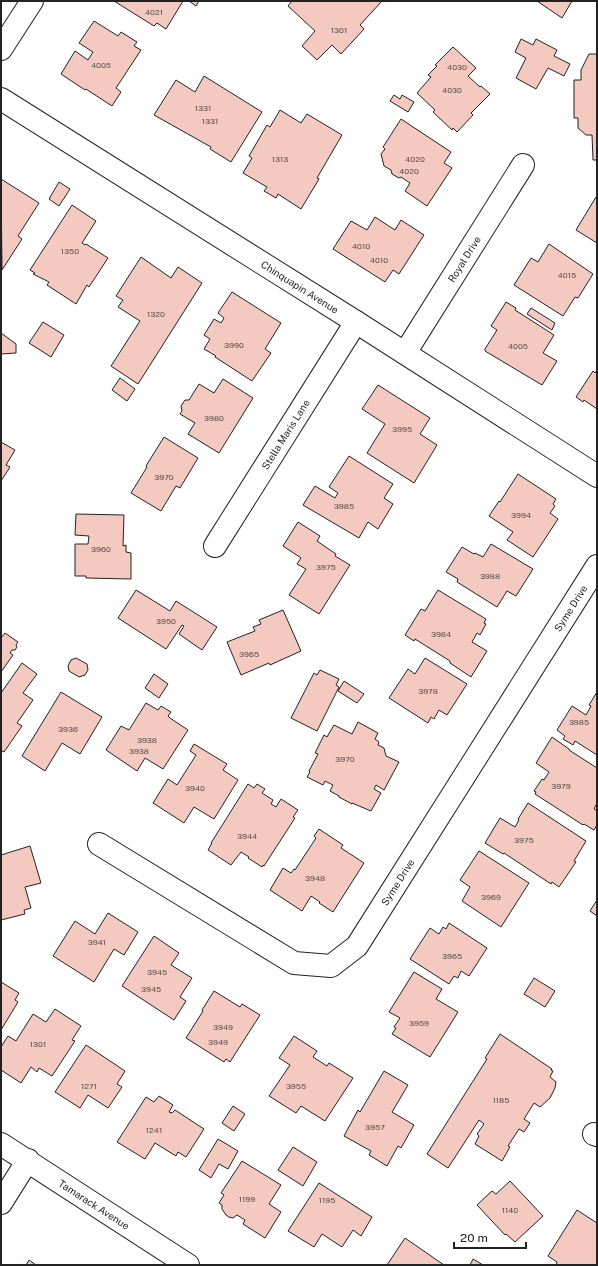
<svg xmlns="http://www.w3.org/2000/svg" width="598" height="1266" viewBox="0 0 598 1266" font-family="'Public Sans',sans-serif">
<style>
.building{fill:#f3c9c0;stroke:#222}
.lines{fill:none;stroke-linecap:round;stroke-linejoin:round}
.street-casing{stroke:#222;stroke-width:24}
.secondary-casing{stroke:#222;stroke-width:24}
.street{stroke:#fff;stroke-width:22}
.secondary{stroke:#fff;stroke-width:22}
.labels{text-anchor:middle;dominant-baseline:central;stroke-width:3;stroke-linejoin:round;paint-order:stroke}
.number-label{font-size:8px;fill:#564c4a}
.street-label{font-size:10px;fill:#222;stroke:#fff}
</style>
<rect width="100%" height="100%" fill="#fff"/>
<g class="building">
<polygon points="114,1 183,1 166,29 157,23 154,26"/>
<polygon points="189,1 199,1 196,6"/>
<polygon points="292,1 382,1 360,25 364,29 341,54 332,45 317,60 302,46 315,31 288,6"/>
<polygon points="537,1 572,1 562,18"/>
<polygon points="94,21 118,36 121,32 137,42 134,46 141,50 116,88 121,92 112,106 86,89 85,90 61,74 75,51 88,60 93,52 79,43"/>
<polygon points="521,39 533,45 536,39 557,50 554,56 570,64 564,76 548,68 536,89 516,78 526,58 515,52"/>
<polygon points="453,47 476,68 468,76 480,87 481,86 490,94 471,113 473,115 457,132 453,128 452,130 433,112 435,110 417,93 431,77 428,75 437,66 435,65"/>
<polygon points="589,54 597,54 597,160 593,160 592,135 586,135 578,128 578,118 574,118 574,80 581,80 581,70"/>
<polygon points="204,76 262,112 231,162 210,149 211,147 154,115 176,80 195,92"/>
<polygon points="394,95 400,99 402,95 414,102 408,112 390,101"/>
<polygon points="280,110 301,123 307,114 342,135 317,178 319,179 301,209 278,194 276,198 264,191 267,187 243,173 252,158 249,156 267,125 270,127"/>
<polygon points="401,119 451,152 444,163 452,168 427,206 405,191 410,183 401,177 399,178 392,174 391,170 384,166 381,154 385,149 383,147"/>
<polygon points="1,179 39,203 18,236 22,239 2,270"/>
<polygon points="59,182 70,189 59,206 49,199"/>
<polygon points="596,197 597,197 597,243 576,230"/>
<polygon points="72,205 96,221 82,243 85,245 86,244 108,258 89,287 87,285 76,304 47,285 49,282 33,274 35,273 30,270"/>
<polygon points="375,217 395,230 401,220 424,235 399,274 393,270 385,282 333,249 351,221 367,230"/>
<polygon points="549,244 593,274 578,298 575,297 563,316 514,285 531,258 538,262"/>
<polygon points="141,257 171,278 178,267 202,283 138,384 111,366 140,321 118,307 123,300 116,296"/>
<polygon points="232,292 281,323 265,349 271,353 252,381 215,357 216,356 204,349 210,339 204,335 214,319 221,323 224,318 218,313"/>
<polygon points="506,302 516,308 515,310 554,335 543,353 557,361 542,385 485,351 485,349 497,330 491,326"/>
<polygon points="531,308 555,323 552,330 527,314"/>
<polygon points="43,322 64,335 51,357 29,343"/>
<polygon points="1,333 16,344 16,353 1,354"/>
<polygon points="597,370 597,409 584,400 583,402 576,397 593,371 595,373"/>
<polygon points="120,378 135,389 127,401 112,390"/>
<polygon points="223,379 253,398 219,453 188,434 195,423 180,414 182,411 181,406 185,400 189,400 199,384 214,393"/>
<polygon points="378,385 430,418 420,434 437,445 414,483 367,453 385,424 362,409"/>
<polygon points="164,437 198,458 180,488 176,486 161,511 131,493 147,467 146,466"/>
<polygon points="1,442 15,450 6,465 10,467 1,481"/>
<polygon points="349,456 393,484 384,498 393,504 378,529 368,522 359,538 303,505 315,486 335,498 338,493 329,487"/>
<polygon points="518,474 556,499 553,504 555,506 550,513 558,519 533,557 507,540 513,532 489,516 499,501 500,502"/>
<polygon points="76,514 124,515 123,546 126,545 126,552 131,553 131,579 86,578 86,576 75,576 75,544 88,544 89,536 75,535"/>
<polygon points="298,522 320,536 317,541 336,554 335,556 350,565 319,614 289,595 306,569 297,564 301,558 283,546"/>
<polygon points="491,544 533,569 516,596 507,591 497,607 457,582 458,579 446,572 462,547 474,554 475,553 483,557"/>
<polygon points="136,590 170,611 176,601 217,627 202,650 179,634 184,626 182,625 166,649 118,618"/>
<polygon points="438,590 486,619 484,623 486,624 480,635 477,633 472,642 487,651 471,677 450,663 450,661 415,639 414,641 405,635 421,609 425,611"/>
<polygon points="283,610 301,651 270,665 269,663 241,675 227,642 255,631 253,627 261,624 259,620"/>
<polygon points="5,633 18,642 16,645 17,647 15,650 12,650 10,653 13,655 1,672 1,638"/>
<polygon points="76,658 87,664 88,670 85,675 79,677 69,671 68,666 71,660"/>
<polygon points="425,658 467,684 447,715 439,710 434,719 431,717 428,723 389,698 408,669 415,674"/>
<polygon points="22,663 37,674 23,693 33,700 17,723 22,726 4,752 2,751 1,753 1,693"/>
<polygon points="320,670 339,679 336,685 339,687 317,731 291,718 314,673 317,675"/>
<polygon points="154,674 168,684 159,698 145,688"/>
<polygon points="344,681 364,694 357,703 338,691"/>
<polygon points="61,692 102,717 80,754 62,743 45,771 22,756"/>
<polygon points="597,692 597,755 575,741 573,745 563,739 565,736 557,730 572,706 586,715 591,706 589,705"/>
<polygon points="146,703 158,710 161,706 171,712 168,716 170,718 188,730 163,769 145,758 137,771 106,750 121,726 129,730"/>
<polygon points="358,722 378,733 375,739 379,742 378,745 384,748 386,756 399,762 384,790 376,785 374,789 381,793 371,811 352,803 352,804 339,797 339,796 330,791 333,785 325,781 323,785 307,777 310,772 309,771 318,754 315,753 324,735 327,737 334,725 352,734"/>
<polygon points="552,737 569,749 569,750 597,768 597,803 594,809 597,811 597,825 594,830 584,824 583,825 535,794 536,792 534,791 542,779 544,780 549,772 536,763"/>
<polygon points="194,744 227,764 223,770 238,780 214,819 194,807 184,823 153,803 168,779 177,785 196,755 190,751"/>
<polygon points="248,784 254,788 257,784 265,789 262,793 273,800 271,804 276,807 281,799 298,810 293,817 295,818 264,866 263,865 262,867 248,858 249,857 241,852 231,865 208,850 212,843 211,843"/>
<polygon points="528,803 586,841 574,861 576,862 559,887 552,882 551,884 504,853 503,854 485,843 500,818 515,827 519,820 518,819"/>
<polygon points="319,829 343,845 341,848 364,863 333,912 319,903 320,902 311,896 302,911 270,890 283,868 291,873 294,869 295,870 316,838 314,836"/>
<polygon points="30,846 41,883 25,887 31,908 24,910 25,914 1,920 1,855"/>
<polygon points="479,851 529,883 501,927 462,901 470,887 460,880"/>
<polygon points="597,900 597,916 590,911"/>
<polygon points="108,913 138,932 124,955 114,949 94,982 53,956 75,921 95,934"/>
<polygon points="449,923 487,948 469,976 461,971 458,978 454,976 449,984 410,959 430,928 439,934 443,927 446,929"/>
<polygon points="154,936 179,953 171,965 192,978 180,997 186,1001 174,1020 122,986"/>
<polygon points="414,972 442,989 436,999 458,1012 430,1057 392,1034 396,1028 394,1027 400,1018 389,1012"/>
<polygon points="534,978 555,991 545,1007 524,994"/>
<polygon points="1,982 19,993 15,1000 18,1002 1,1030"/>
<polygon points="214,991 240,1007 242,1004 260,1015 230,1062 226,1059 224,1062 186,1038 203,1011 202,1010"/>
<polygon points="55,1009 81,1026 72,1040 75,1041 52,1076 39,1068 37,1072 31,1067 21,1083 1,1070 1,1047 8,1036 16,1041 33,1014 46,1022"/>
<polygon points="500,1034 552,1069 551,1070 553,1071 550,1077 556,1082 555,1088 550,1098 540,1107 534,1103 524,1119 530,1123 524,1132 519,1129 508,1146 510,1147 502,1161 475,1144 479,1136 477,1134 484,1124 479,1120 448,1168 427,1154 487,1059 485,1058"/>
<polygon points="294,1036 317,1051 313,1057 327,1066 329,1063 353,1078 325,1121 301,1106 296,1113 269,1096 290,1065 279,1058"/>
<polygon points="86,1045 125,1071 117,1084 122,1087 108,1108 88,1095 80,1108 55,1092"/>
<polygon points="384,1071 408,1085 392,1112 414,1125 401,1148 398,1146 387,1166 369,1155 371,1151 344,1136 358,1110 360,1112"/>
<polygon points="159,1096 173,1105 169,1112 172,1113 175,1110 204,1129 186,1157 178,1152 176,1156 155,1143 145,1159 117,1142 146,1097 154,1102"/>
<polygon points="233,1106 245,1114 234,1131 222,1123"/>
<polygon points="218,1139 238,1151 228,1169 219,1164 211,1178 199,1170"/>
<polygon points="293,1147 317,1162 303,1186 278,1170"/>
<polygon points="242,1161 281,1185 269,1204 281,1212 265,1238 243,1224 245,1220 237,1215 233,1218 229,1217 226,1215 222,1209 222,1205 219,1203 224,1195 221,1193"/>
<polygon points="510,1181 543,1216 515,1242 506,1234 505,1235 477,1205 492,1191 496,1194"/>
<polygon points="319,1183 372,1217 361,1236 353,1230 342,1247 322,1234 314,1247 288,1231"/>
<polygon points="577,1210 597,1223 597,1265 556,1265 557,1262 548,1256"/>
<polygon points="405,1238 444,1265 387,1265"/>
<polygon points="473,1259 483,1265 470,1265"/>
<polygon points="29,1260 36,1265 26,1265"/>
</g>
<g class="lines">
<defs>
<g id="street">
<path id="s1" d="M 1,99 L 356,322 L 597,476"/>
<path id="s2" d="M 405,353 L 523,165"/>
<path id="s3" d="M 215,546 L 356,322"/>
<path id="s4" d="M 99,844 L 294,963 L 331,966 L 357,946 L 597,566"/>
<polyline points="594,1134 597,1135"/>
<polyline points="1,1203 28,1160"/>
</g>
<g id="secondary">
<polyline points="1,49 32,1"/>
<path id="s5" d="M 1,1144 L 188,1265"/>
</g>
</defs>
<use href="#street" class="street-casing"/>
<use href="#secondary" class="secondary-casing"/>
<use href="#street" class="street"/>
<use href="#secondary" class="secondary"/>
</g>
<g class="labels">
<g class="number-label">
<text x="154" y="12">4021</text>
<text x="339" y="30">1301</text>
<text x="101" y="65">4005</text>
<text x="457" y="67">4030</text>
<text x="452" y="90">4030</text>
<text x="203" y="108">1331</text>
<text x="210" y="121">1331</text>
<text x="280" y="159">1313</text>
<text x="415" y="159">4020</text>
<text x="409" y="171">4020</text>
<text x="361" y="246">4010</text>
<text x="70" y="251">1350</text>
<text x="379" y="260">4010</text>
<text x="567" y="275">4015</text>
<text x="156" y="314">1320</text>
<text x="234" y="345">3990</text>
<text x="518" y="346">4005</text>
<text x="214" y="418">3980</text>
<text x="402" y="429">3995</text>
<text x="164" y="477">3970</text>
<text x="344" y="506">3985</text>
<text x="521" y="515">3994</text>
<text x="101" y="549">3960</text>
<text x="326" y="567">3975</text>
<text x="490" y="576">3988</text>
<text x="166" y="621">3950</text>
<text x="441" y="634">3984</text>
<text x="249" y="654">3965</text>
<text x="428" y="691">3978</text>
<text x="579" y="722">3985</text>
<text x="68" y="729">3936</text>
<text x="147" y="740">3938</text>
<text x="139" y="751">3938</text>
<text x="345" y="759">3970</text>
<text x="561" y="786">3979</text>
<text x="195" y="788">3940</text>
<text x="247" y="836">3944</text>
<text x="524" y="840">3975</text>
<text x="315" y="878">3948</text>
<text x="491" y="897">3969</text>
<text x="97" y="942">3941</text>
<text x="452" y="956">3965</text>
<text x="157" y="972">3945</text>
<text x="151" y="989">3945</text>
<text x="419" y="1023">3959</text>
<text x="223" y="1027">3949</text>
<text x="218" y="1042">3949</text>
<text x="38" y="1044">1301</text>
<text x="89" y="1086">1271</text>
<text x="296" y="1086">3955</text>
<text x="501" y="1100">1185</text>
<text x="375" y="1127">3957</text>
<text x="154" y="1130">1241</text>
<text x="247" y="1199">1199</text>
<text x="327" y="1200">1195</text>
<text x="510" y="1210">1140</text>
</g>
<g class="street-label">
<text stroke="none"><textPath href="#s2" startOffset="111">Royal Drive</textPath></text>
<text stroke="none"><textPath href="#s1" startOffset="353">Chinquapin Avenue</textPath></text>
<text stroke="none"><textPath href="#s3" startOffset="132">Stella Maris Lane</textPath></text>
<text stroke="none"><textPath href="#s4" startOffset="698">Syme Drive</textPath></text>
<text stroke="none"><textPath href="#s4" startOffset="374">Syme Drive</textPath></text>
<text stroke="none"><textPath href="#s5" startOffset="111">Tamarack Avenue</textPath></text>
</g>
</g>
<rect width="598" height="1266" fill="none" stroke="#222222" stroke-width="4"/>
<path d="M454 1242v6h72v-6" fill="none" stroke="#222222" stroke-width="2"/>
<text x="460" y="1242" font-size="12" fill="#222222" stroke="#ffffff" stroke-width="3" paint-order="stroke">20 m</text>
</svg>
